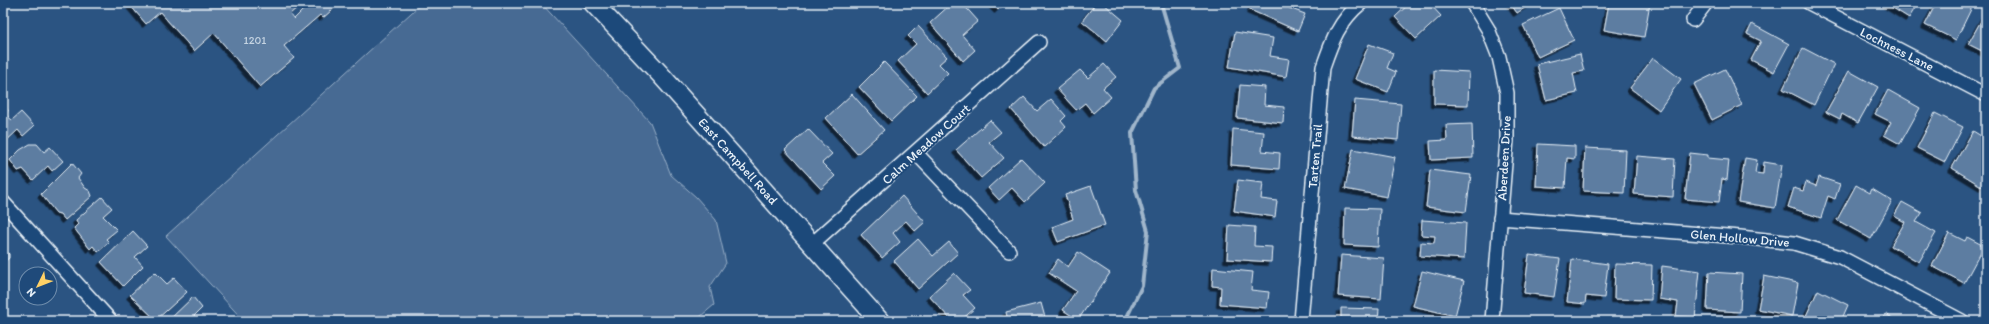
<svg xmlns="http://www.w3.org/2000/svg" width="1989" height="324" viewBox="0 0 1989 324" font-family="Itim,sans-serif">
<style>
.green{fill:#476b93;stroke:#98aec6}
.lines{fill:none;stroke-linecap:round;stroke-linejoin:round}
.stream{stroke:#a0b6cb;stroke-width:4}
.building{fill:#5d7da1;stroke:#e8f1f8;filter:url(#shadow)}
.street-casing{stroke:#e8f1f8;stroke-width:16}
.secondary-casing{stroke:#e8f1f8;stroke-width:21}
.street{stroke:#1f4a7a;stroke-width:13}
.secondary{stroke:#1f4a7a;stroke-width:18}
.labels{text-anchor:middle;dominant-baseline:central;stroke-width:4;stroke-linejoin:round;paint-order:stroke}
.number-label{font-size:11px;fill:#c5d4e2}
.street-label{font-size:13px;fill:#e8f1f8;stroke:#1f4a7a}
</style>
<defs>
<filter id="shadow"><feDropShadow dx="-3.5" dy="3.5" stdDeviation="0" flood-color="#0009"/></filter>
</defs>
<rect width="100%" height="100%" fill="#2b5482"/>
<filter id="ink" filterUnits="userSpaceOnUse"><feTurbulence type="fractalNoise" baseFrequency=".025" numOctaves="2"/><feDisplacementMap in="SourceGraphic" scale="8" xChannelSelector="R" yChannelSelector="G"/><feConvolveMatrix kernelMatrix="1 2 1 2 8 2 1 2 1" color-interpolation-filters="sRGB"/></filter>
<g filter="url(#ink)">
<polygon class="green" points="422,3 541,3 650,122 671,175 696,197 716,220 726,263 710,287 714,305 695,321 244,321 166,236"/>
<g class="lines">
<polyline class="stream" points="1125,321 1142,286 1148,231 1136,190 1132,133 1154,88 1180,68 1161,3"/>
</g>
<g class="building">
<polygon points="132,3 295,3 298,7 290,14 294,19 310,3 340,3 323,18 320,15 284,46 294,58 260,87 214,33 194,51 160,12 146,24 130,5"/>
<polygon points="952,3 962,3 978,21 962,35 975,50 963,61 930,23"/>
<polygon points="991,3 1005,3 998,10"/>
<polygon points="1096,3 1103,3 1123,20 1107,41 1082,21"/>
<polygon points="1253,3 1291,3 1289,8 1305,14 1298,31 1250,10"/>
<polygon points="1410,3 1429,3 1441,16 1416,39 1395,17"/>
<polygon points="1510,3 1532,3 1517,13"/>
<polygon points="1609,3 1650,3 1644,37 1604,30"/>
<polygon points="1885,3 1918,3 1909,18"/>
<polygon points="1936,3 1974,3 1956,40 1925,25"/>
<polygon points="1559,8 1574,40 1538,57 1523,25"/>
<polygon points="1986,12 1986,53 1968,44"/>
<polygon points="1752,24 1789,44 1774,72 1751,60 1761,41 1747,34"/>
<polygon points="918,26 947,57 939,64 948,73 927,93 898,61 916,44 908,36"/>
<polygon points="1235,32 1273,38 1270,56 1289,59 1286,77 1229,67"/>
<polygon points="1369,44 1393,53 1387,68 1396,72 1388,92 1355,79"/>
<polygon points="1803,48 1834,64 1814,105 1783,89"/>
<polygon points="1580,54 1584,71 1573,73 1577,93 1546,100 1537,64"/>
<polygon points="1653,58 1681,79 1659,110 1630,88"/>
<polygon points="884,62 917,96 891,121 859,87"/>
<polygon points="1104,64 1116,77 1103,88 1111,97 1093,113 1085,103 1076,110 1057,89 1080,70 1088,78"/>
<polygon points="1725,69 1742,105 1712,120 1694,84"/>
<polygon points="1434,70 1469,72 1468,105 1434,104"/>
<polygon points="1849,71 1878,87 1858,123 1842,114 1840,119 1826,112"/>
<polygon points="1240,85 1265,87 1264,105 1284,107 1283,123 1237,118"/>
<polygon points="1888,90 1920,108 1900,144 1884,135 1891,122 1875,114"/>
<polygon points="852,94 884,130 857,154 826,118"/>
<polygon points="1024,97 1037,111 1051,99 1066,116 1061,121 1066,127 1044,147 1011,109"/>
<polygon points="1355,100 1401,104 1398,140 1352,136"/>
<polygon points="3,106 8,110 6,115 12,120 21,112 34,126 23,136 18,130 3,144"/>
<polygon points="1935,113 1963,127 1945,162 1917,148"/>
<polygon points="990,120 1001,132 989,142 1004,158 981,178 956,150"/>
<polygon points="1472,124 1473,158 1431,160 1430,141 1447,140 1446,125"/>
<polygon points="808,129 832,154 822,163 835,176 821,189 785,150"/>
<polygon points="1233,129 1264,132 1262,151 1280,153 1279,169 1231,165"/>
<polygon points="1973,131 1986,139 1986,182 1983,187 1952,168"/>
<polygon points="30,144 37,144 44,152 50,147 63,161 52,171 48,166 33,180 23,169 18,171 10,160 20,150"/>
<polygon points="1538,144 1575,146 1575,159 1567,158 1565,188 1536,186"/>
<polygon points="1585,148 1626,150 1624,193 1583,191"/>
<polygon points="1353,149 1395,157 1387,197 1345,189"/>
<polygon points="1690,153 1708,155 1708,158 1729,160 1727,180 1722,179 1719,202 1685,199"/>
<polygon points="1637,156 1675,159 1673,197 1634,194"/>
<polygon points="1021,158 1045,183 1025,202 1012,188 999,200 988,188"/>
<polygon points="1745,158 1757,160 1755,173 1763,174 1764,162 1782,165 1775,208 1738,202"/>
<polygon points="72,163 81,174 78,178 85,188 90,191 92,196 65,220 60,214 56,213 41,194"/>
<polygon points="1430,170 1471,175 1466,212 1426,207"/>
<polygon points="1819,177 1840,184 1835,199 1828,196 1821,218 1788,207 1794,188 1803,191 1806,182 1816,186"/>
<polygon points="1238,180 1263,183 1261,199 1277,201 1275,217 1234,211"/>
<polygon points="1856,185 1870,193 1872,189 1892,201 1871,239 1837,220"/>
<polygon points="1091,186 1105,225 1058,242 1052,227 1073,219 1065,195"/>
<polygon points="902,196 925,222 915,231 906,221 893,233 900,242 882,258 861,235"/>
<polygon points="102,197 112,208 103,216 117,230 106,239 109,242 98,252 93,246 90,249 74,228 78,224 76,220"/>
<polygon points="1902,202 1922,213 1916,222 1936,233 1919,262 1891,246 1905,222 1894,216"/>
<polygon points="1345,208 1380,209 1378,247 1344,245"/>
<polygon points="1422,220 1466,223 1464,259 1420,256 1421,242 1434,243 1435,236 1421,235"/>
<polygon points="1229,225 1255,227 1254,246 1272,247 1271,262 1227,259"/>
<polygon points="133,231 147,246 135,257 143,266 123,286 101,262"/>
<polygon points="1949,233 1965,241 1967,237 1984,246 1964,283 1932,266"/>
<polygon points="918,239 933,256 949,242 958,253 918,289 894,261"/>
<polygon points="3,248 9,254 9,258 3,263"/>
<polygon points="1078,252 1110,273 1078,320 1063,310 1076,291 1049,273 1058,259 1068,267"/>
<polygon points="1341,255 1384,258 1381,299 1338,296"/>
<polygon points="1529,255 1560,259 1554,297 1524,293"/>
<polygon points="1572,259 1608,264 1604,298 1586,296 1585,304 1567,302"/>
<polygon points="1615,264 1652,265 1651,300 1614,299"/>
<polygon points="1662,266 1700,271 1695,318 1676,316 1678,302 1659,299"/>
<polygon points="1213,268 1253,272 1251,290 1269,292 1267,308 1220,304 1221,287 1212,286"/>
<polygon points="1422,271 1464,281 1455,316 1413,306"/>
<polygon points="155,272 167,284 174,278 187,292 156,320 130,295"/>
<polygon points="1709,272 1742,274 1740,312 1707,310"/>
<polygon points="954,273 970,290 963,295 975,308 960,321 952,321 929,296"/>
<polygon points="1764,276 1798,283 1792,316 1758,309"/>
<polygon points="1818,290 1848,305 1841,321 1811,321 1805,318"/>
<polygon points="193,297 202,308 193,317 195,319 192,321 168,321"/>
<polygon points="1041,303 1046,321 1008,321 1006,312"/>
<polygon points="1341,308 1379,309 1378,321 1341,321"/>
<polygon points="1886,314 1897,321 1881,321"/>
</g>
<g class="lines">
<defs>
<g id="street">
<polyline points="1472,3 1488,29 1499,57 1507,93 1507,139 1492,321"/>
<polyline points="1809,3 1986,95"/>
<polyline points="1693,20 1706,3"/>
<polyline points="916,153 1009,251"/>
<polyline points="3,202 111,321"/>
<polyline points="1500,218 1740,237 1794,243 1840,257 1962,321"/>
<polyline points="812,244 1039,42"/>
<path d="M 1301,321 L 1323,67 C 1332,41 1339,21 1361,3"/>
</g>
<polyline id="secondary" points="593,3 660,74 880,321"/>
</defs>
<use href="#street" class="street-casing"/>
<use href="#secondary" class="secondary-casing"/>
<use href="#street" class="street"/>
<use href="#secondary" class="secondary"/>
</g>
</g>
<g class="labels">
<g class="number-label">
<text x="255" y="40">1201</text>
</g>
<g class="street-label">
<text transform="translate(1897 49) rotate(27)">Lochness Lane</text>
<text transform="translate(926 144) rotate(-42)">Calm Meadow Court</text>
<text transform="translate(1315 156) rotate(-85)">Tarten Trail</text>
<text transform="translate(1504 158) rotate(-87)">Aberdeen Drive</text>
<text transform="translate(738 161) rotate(48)">East Campbell Road</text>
<text transform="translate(1740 238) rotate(5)">Glen Hollow Drive</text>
</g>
</g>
<rect width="1989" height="324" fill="none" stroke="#1f4a7a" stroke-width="16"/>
<rect x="8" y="8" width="1973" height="308" fill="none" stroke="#e8f1f8" stroke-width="1.5" filter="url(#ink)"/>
<g transform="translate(38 286) rotate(227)"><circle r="19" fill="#1f4a7a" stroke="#6f8dac"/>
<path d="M0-3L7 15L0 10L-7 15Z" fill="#ffd166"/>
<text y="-6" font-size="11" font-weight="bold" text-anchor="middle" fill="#e8f1f8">N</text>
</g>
</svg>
